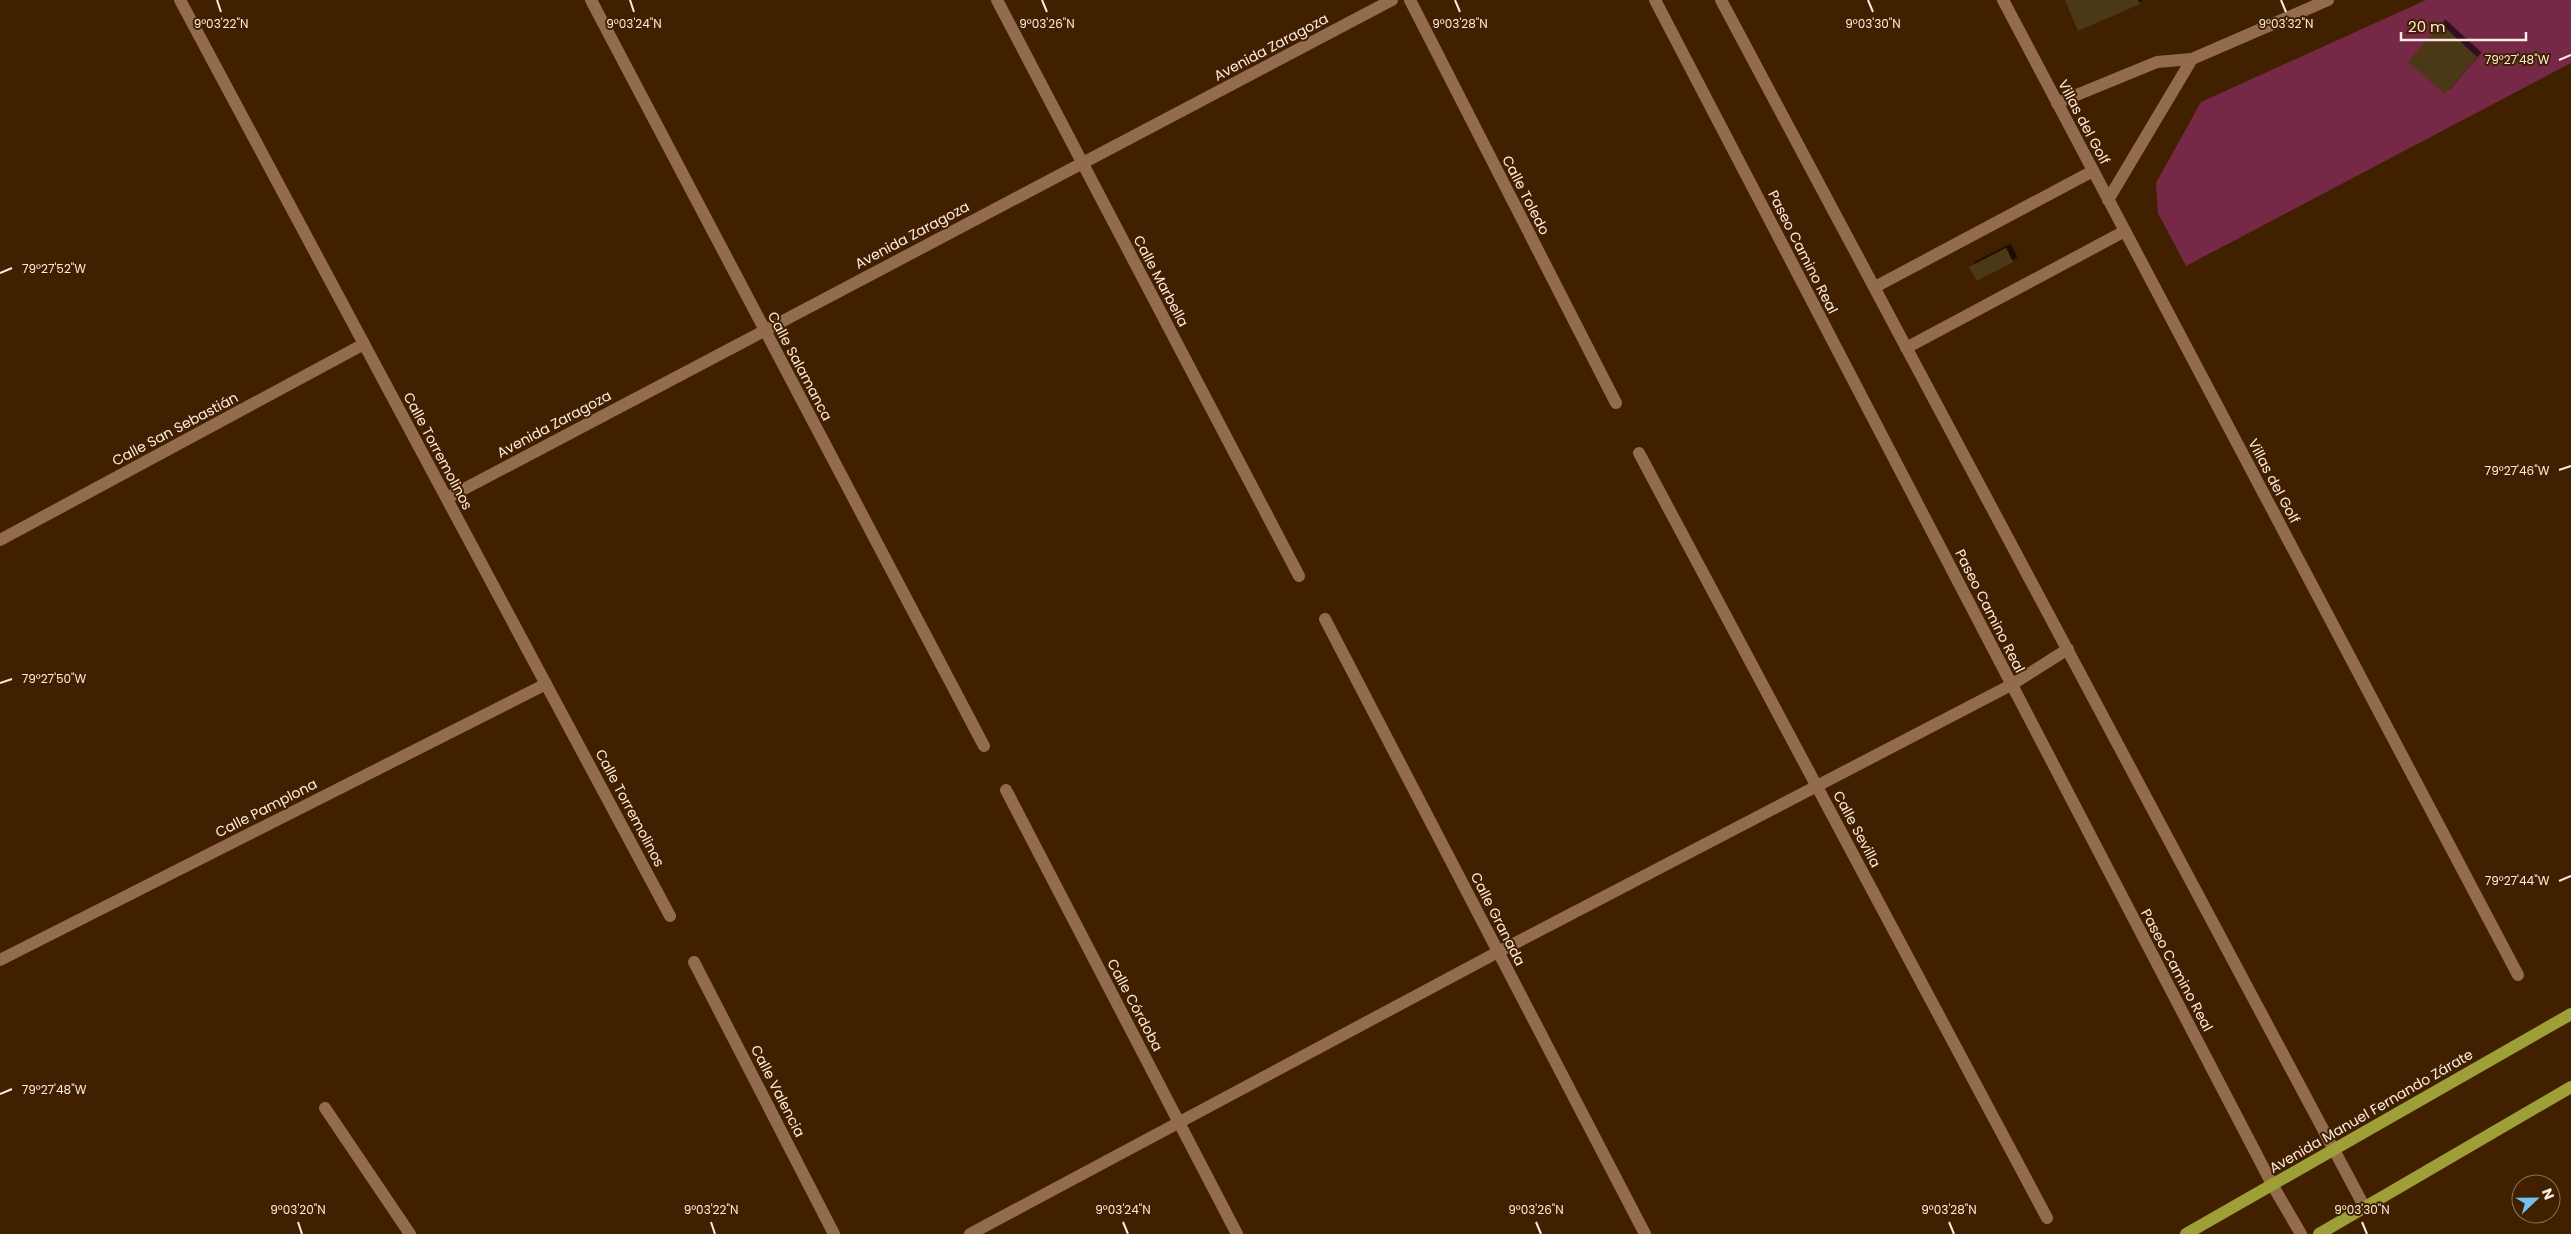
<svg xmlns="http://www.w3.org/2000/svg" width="2571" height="1234" viewBox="0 0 2571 1234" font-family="Poppins,sans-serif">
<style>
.green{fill:#752946}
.building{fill:#4b3815;filter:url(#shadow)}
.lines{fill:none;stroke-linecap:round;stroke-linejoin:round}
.minor{stroke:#936c4d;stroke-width:12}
.major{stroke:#9e9f37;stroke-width:12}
.ticks{fill:none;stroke:#fdebdd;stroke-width:2}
.labels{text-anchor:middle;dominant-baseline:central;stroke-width:4;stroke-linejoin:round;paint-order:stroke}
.street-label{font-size:14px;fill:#fdebdd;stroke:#412000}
.ticks-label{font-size:12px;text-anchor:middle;fill:#fdebdd;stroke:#412000;stroke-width:4;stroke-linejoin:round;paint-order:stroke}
</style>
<defs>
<filter id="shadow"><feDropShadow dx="4.5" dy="-4.5" stdDeviation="0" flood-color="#0009"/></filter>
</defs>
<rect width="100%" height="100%" fill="#412000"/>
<polygon class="green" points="2426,0 2571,0 2571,63 2186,266 2158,213 2156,183 2201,102"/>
<g class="building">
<polygon points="2065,0 2138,0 2140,4 2078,31"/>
<polygon points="2441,24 2477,57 2445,94 2408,62"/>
<polygon points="2006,248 2013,262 1977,281 1969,267"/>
</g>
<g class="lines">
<g class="minor">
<polyline points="180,0 670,916"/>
<polyline points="591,0 984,746"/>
<polyline points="997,0 1299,576"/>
<polyline points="1410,0 1616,403"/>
<polyline points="1655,0 2273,1186 2301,1234"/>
<polyline points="1721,0 2365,1208"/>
<polyline points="2003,0 2518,975"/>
<polyline points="2057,103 2157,62 2192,59 2328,0"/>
<polyline points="2108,200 2192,59"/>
<polyline points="1875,287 2093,171"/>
<polyline points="1906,348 2125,231"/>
<polyline points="1639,453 2047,1218"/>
<polyline points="447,498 1392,0"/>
<polyline points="0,540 364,344"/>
<polyline points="1325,619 1645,1234"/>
<polyline points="1006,790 1237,1234"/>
<polyline points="0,960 546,684"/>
<polyline points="694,962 834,1234"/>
<polyline points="325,1108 410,1234"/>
<polyline points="970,1234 1498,952 2011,685 2068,649"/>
</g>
<g class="major">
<polyline points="2186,1234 2571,1014"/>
<polyline points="2319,1234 2571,1087"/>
</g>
</g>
<path class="ticks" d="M 217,0 L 221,12M 630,0 L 634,12M 1042,0 L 1047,12M 1455,0 L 1460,12M 1868,0 L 1873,12M 2281,0 L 2286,12M 2559,60 L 2571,55M 0,273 L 12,268M 2559,470 L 2571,466M 0,683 L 12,679M 2559,881 L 2571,876M 0,1094 L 12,1089M 298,1222 L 302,1234M 711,1222 L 715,1234M 1123,1222 L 1128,1234M 1536,1222 L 1541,1234M 1949,1222 L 1954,1234M 2362,1222 L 2367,1234"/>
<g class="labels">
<g class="street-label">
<text transform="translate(1271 47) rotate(-28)">Avenida Zaragoza</text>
<text transform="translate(2084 122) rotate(62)">Villas del Golf</text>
<text transform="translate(1526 195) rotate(63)">Calle Toledo</text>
<text transform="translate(912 235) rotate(-28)">Avenida Zaragoza</text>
<text transform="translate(1803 252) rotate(63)">Paseo Camino Real</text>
<text transform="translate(1161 281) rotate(62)">Calle Marbella</text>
<text transform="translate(800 366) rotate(62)">Calle Salamanca</text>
<text transform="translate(554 424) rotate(-28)">Avenida Zaragoza</text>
<text transform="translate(175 429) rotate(-28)">Calle San Sebastián</text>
<text transform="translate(438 451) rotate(62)">Calle Torremolinos</text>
<text transform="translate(2274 481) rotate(62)">Villas del Golf</text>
<text transform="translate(1990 611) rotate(63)">Paseo Camino Real</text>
<text transform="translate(266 808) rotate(-27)">Calle Pamplona</text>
<text transform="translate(630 808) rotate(62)">Calle Torremolinos</text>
<text transform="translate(1857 829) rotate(62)">Calle Sevilla</text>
<text transform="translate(1498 919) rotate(63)">Calle Granada</text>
<text transform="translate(2177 970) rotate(62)">Paseo Camino Real</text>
<text transform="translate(1135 1005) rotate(62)">Calle Córdoba</text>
<text transform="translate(778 1091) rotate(63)">Calle Valencia</text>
<text transform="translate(2371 1111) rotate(-30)">Avenida Manuel Fernando Zárate</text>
</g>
</g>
<g class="ticks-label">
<text x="2286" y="28">9°03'32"N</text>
<text x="221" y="28">9°03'22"N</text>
<text x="634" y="28">9°03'24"N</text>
<text x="1047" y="28">9°03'26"N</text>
<text x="1460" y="28">9°03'28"N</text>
<text x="1873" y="28">9°03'30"N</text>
<text x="2517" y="64">79°27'48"W</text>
<text x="54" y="273">79°27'52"W</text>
<text x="2517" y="475">79°27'46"W</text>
<text x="54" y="683">79°27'50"W</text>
<text x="2517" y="885">79°27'44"W</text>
<text x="54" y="1094">79°27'48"W</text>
<text x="298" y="1214">9°03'20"N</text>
<text x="711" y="1214">9°03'22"N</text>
<text x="1123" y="1214">9°03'24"N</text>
<text x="1536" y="1214">9°03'26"N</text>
<text x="1949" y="1214">9°03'28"N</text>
<text x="2362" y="1214">9°03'30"N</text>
</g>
<g transform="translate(2536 1199) rotate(68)"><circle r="24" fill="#412000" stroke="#8c7158"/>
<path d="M0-4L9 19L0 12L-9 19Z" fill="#72c1f5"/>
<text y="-8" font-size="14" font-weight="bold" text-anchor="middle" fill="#fdebdd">N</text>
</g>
<path d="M2401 32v8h125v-8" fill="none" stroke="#fdebdd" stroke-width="2.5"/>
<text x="2408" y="32" font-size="15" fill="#fdebdd" stroke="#412000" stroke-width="4" paint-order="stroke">20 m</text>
</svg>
